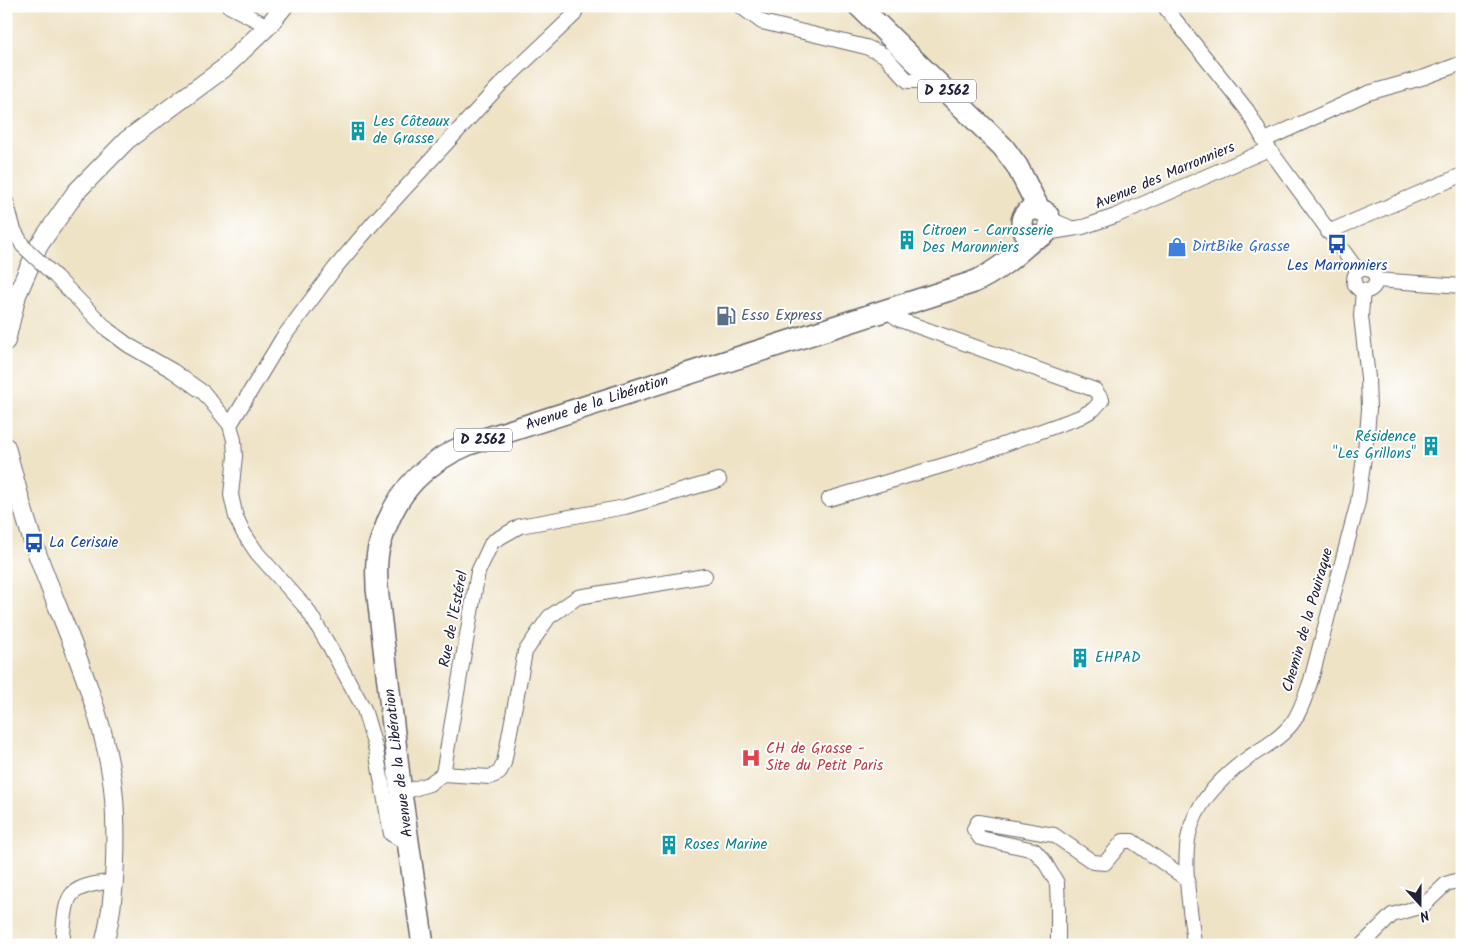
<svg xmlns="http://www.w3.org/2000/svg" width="1468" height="951" viewBox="0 0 1468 951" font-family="Kalam,sans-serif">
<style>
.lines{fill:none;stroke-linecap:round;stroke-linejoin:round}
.minor-casing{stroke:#6a666c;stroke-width:16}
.tertiary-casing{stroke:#6a666c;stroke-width:20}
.primary-casing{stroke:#6a666c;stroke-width:24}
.minor{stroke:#fff;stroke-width:14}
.tertiary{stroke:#fff;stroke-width:18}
.primary{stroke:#fff;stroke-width:21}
.minor-bridge-casing{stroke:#6a666c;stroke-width:16;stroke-linecap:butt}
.minor-bridge{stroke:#fff;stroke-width:14}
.labels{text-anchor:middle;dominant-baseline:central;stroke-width:4;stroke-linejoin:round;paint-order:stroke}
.shield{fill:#fff;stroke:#646476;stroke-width:1}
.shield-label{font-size:14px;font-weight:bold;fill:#22223b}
.culture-label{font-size:15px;fill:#0d838f;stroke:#fff;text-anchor:start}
.street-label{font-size:15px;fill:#22223b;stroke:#fff}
.shop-label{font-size:15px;fill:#366cbe;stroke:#fff;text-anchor:start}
.transit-label{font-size:15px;fill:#164399;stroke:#fff}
.service-label{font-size:15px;fill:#4e5e75;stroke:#fff;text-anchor:start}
.health-label{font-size:15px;fill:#be3a42;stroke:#fff;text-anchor:start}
</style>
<rect width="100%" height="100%" fill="#fff"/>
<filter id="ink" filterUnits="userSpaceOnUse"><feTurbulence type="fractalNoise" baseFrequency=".02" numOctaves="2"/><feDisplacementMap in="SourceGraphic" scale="10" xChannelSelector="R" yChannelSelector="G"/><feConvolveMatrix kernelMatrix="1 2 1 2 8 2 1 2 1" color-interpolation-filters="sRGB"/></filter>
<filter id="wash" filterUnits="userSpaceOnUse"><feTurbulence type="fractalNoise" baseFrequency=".0096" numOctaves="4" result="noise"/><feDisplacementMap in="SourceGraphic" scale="20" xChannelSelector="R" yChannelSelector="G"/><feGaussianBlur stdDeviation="1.12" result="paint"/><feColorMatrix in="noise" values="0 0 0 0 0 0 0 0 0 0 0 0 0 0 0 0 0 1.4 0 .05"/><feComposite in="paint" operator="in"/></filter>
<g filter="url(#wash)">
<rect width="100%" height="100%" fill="#efe3c6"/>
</g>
<g filter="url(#ink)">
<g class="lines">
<defs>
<g id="minor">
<polyline points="229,6 268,26"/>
<polyline points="740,6 762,22 866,47 884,55 908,81 917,81 927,72"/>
<polyline points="1164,6 1247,110 1269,149 1358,271"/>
<polyline points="1265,140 1368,93 1425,77 1462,63"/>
<polyline points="6,201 14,230 23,246"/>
<polyline points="1050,219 1071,228"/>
<polyline points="1328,232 1462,175"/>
<polyline points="1046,233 1083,227 1115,216 1269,149"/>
<circle cx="1365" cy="280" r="11"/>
<polyline points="56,277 108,330 128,345 173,371 204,393 230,425"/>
<polyline points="1376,280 1462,286"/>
<polyline points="829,499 958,461 1080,417 1094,409 1102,400 1095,390 900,320 886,310"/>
<polyline points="443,774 490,777 499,773 504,763 525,652 549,617 578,597 705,576"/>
<polyline points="401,793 429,784 443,774 478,572 492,542 520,526 625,507 719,480"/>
<polyline points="409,844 391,834 376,750 364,709 331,649 307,609 257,553 243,532 236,517 231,495 235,456 234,440 230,425 282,339 335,268 374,222 499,86 574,15 577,6"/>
<path d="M 62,945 C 64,932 63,904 72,894 C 81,885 102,882 114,882"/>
<polyline points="1058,945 1058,908 1057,883 1044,861 1034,850 980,838 974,829 978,822 1054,835 1093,862 1105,863 1123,841 1132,841 1188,880"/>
<path d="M 1194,945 C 1191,910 1182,868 1189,834 C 1196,802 1222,777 1248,758 C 1262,748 1277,741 1288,728 C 1299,718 1306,694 1311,680 L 1358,502 L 1367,434 L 1369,409 L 1368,378 L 1361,316 L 1363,290"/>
<polyline points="1362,945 1392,915 1423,906 1446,884 1462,879"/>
</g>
<g id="tertiary">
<polyline points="6,341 17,295 39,245 76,192 127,140 223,69 268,26 284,6"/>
<path d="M 6,447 C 16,484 25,521 38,556 C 63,624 98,697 110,768 C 116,799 116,831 115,862 C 114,890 111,918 104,945"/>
</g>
<g id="primary">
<polyline points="859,6 1003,147 1017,166 1039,209"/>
<circle cx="1036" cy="223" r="14"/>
<path d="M 423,945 L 401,793 L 377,588 C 377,579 376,570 377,561 C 377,552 380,543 383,535 C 397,490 426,462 469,444 L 971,283 C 996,273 1016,255 1036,237"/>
</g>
</defs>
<use href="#minor" class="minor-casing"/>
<use href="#tertiary" class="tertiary-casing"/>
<use href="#primary" class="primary-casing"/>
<use href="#minor" class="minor"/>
<use href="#tertiary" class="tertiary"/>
<use href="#primary" class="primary"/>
<defs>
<polyline id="minor-bridge" points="23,246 56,277"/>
</defs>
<use href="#minor-bridge" class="minor-bridge-casing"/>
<use href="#minor-bridge" class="minor-bridge"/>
</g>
</g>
<defs>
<symbol id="building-bare" viewBox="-9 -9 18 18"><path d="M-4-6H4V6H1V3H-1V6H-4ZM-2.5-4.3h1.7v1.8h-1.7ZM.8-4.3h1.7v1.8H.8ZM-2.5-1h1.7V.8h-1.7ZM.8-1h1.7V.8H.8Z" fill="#0f9aa8" stroke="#fff" stroke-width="2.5" paint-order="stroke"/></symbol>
<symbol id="bus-bare" viewBox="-9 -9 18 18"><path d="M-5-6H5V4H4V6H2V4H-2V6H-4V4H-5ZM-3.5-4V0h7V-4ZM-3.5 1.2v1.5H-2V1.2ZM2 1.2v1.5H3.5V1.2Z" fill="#1a4fb4" stroke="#fff" stroke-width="2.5" paint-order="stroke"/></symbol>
<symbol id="shop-bare" viewBox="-9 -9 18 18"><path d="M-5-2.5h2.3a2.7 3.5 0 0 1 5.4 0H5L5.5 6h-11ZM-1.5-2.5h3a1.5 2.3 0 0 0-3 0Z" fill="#3f7fe0" stroke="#fff" stroke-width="2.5" paint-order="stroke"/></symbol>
<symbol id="fuel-bare" viewBox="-9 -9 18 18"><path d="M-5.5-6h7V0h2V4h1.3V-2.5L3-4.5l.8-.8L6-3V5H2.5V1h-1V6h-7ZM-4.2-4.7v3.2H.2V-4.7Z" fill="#5c6f8a" stroke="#fff" stroke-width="2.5" paint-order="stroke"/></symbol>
<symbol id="hospital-bare" viewBox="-9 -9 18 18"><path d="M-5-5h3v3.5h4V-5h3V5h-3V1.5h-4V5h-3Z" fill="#e0444e" stroke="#fff" stroke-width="2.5" paint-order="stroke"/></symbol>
</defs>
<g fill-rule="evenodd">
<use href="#building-bare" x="344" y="117" width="28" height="28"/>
<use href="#building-bare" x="893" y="226" width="28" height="28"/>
<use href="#bus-bare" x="1323" y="230" width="28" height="28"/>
<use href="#shop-bare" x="1163" y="233" width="28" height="28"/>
<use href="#fuel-bare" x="712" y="302" width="28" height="28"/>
<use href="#building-bare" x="1417" y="432" width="28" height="28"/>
<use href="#bus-bare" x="20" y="529" width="28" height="28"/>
<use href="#building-bare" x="1066" y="644" width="28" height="28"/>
<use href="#hospital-bare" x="737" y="744" width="28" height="28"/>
<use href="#building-bare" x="655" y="831" width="28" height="28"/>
</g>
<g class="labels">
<g class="shield">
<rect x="918" y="79.5" width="58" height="23" rx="4"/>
<rect x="454" y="428.5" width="58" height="23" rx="4"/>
</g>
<g class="shield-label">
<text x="947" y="91">D 2562</text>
<text x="483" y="440">D 2562</text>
</g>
<g class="culture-label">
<text x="373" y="122">Les Côteaux<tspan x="373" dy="17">de Grasse</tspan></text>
<text x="922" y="231">Citroen - Carrosserie<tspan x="922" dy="17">Des Maronniers</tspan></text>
<text x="1416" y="437" text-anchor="end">Résidence<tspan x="1416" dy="17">"Les Grillons"</tspan></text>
<text x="1095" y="658">EHPAD</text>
<text x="684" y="845">Roses Marine</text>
</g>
<g class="street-label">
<text transform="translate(1165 176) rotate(-23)">Avenue des Marronniers</text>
<text transform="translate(597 403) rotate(-18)">Avenue de la Libération</text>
<text transform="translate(454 619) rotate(-79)">Rue de l'Estérel</text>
<text transform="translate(1308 620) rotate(-74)">Chemin de la Pouiraque</text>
<text transform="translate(399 763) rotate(-97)">Avenue de la Libération</text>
</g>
<g class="shop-label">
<text x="1192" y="247">DirtBike Grasse</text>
</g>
<g class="transit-label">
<text x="1337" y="266">Les Marronniers</text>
<text x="49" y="543" text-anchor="start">La Cerisaie</text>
</g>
<g class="service-label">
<text x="741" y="316">Esso Express</text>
</g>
<g class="health-label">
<text x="766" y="749">CH de Grasse -<tspan x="766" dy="17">Site du Petit Paris</tspan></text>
</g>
</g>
<rect width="1468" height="951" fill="none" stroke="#fff" stroke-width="25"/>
<g transform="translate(1420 904) rotate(159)" stroke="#ffffff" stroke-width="4" paint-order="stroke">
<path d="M0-4L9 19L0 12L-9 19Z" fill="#22223b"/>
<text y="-8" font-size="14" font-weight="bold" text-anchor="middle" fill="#22223b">N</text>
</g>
</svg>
